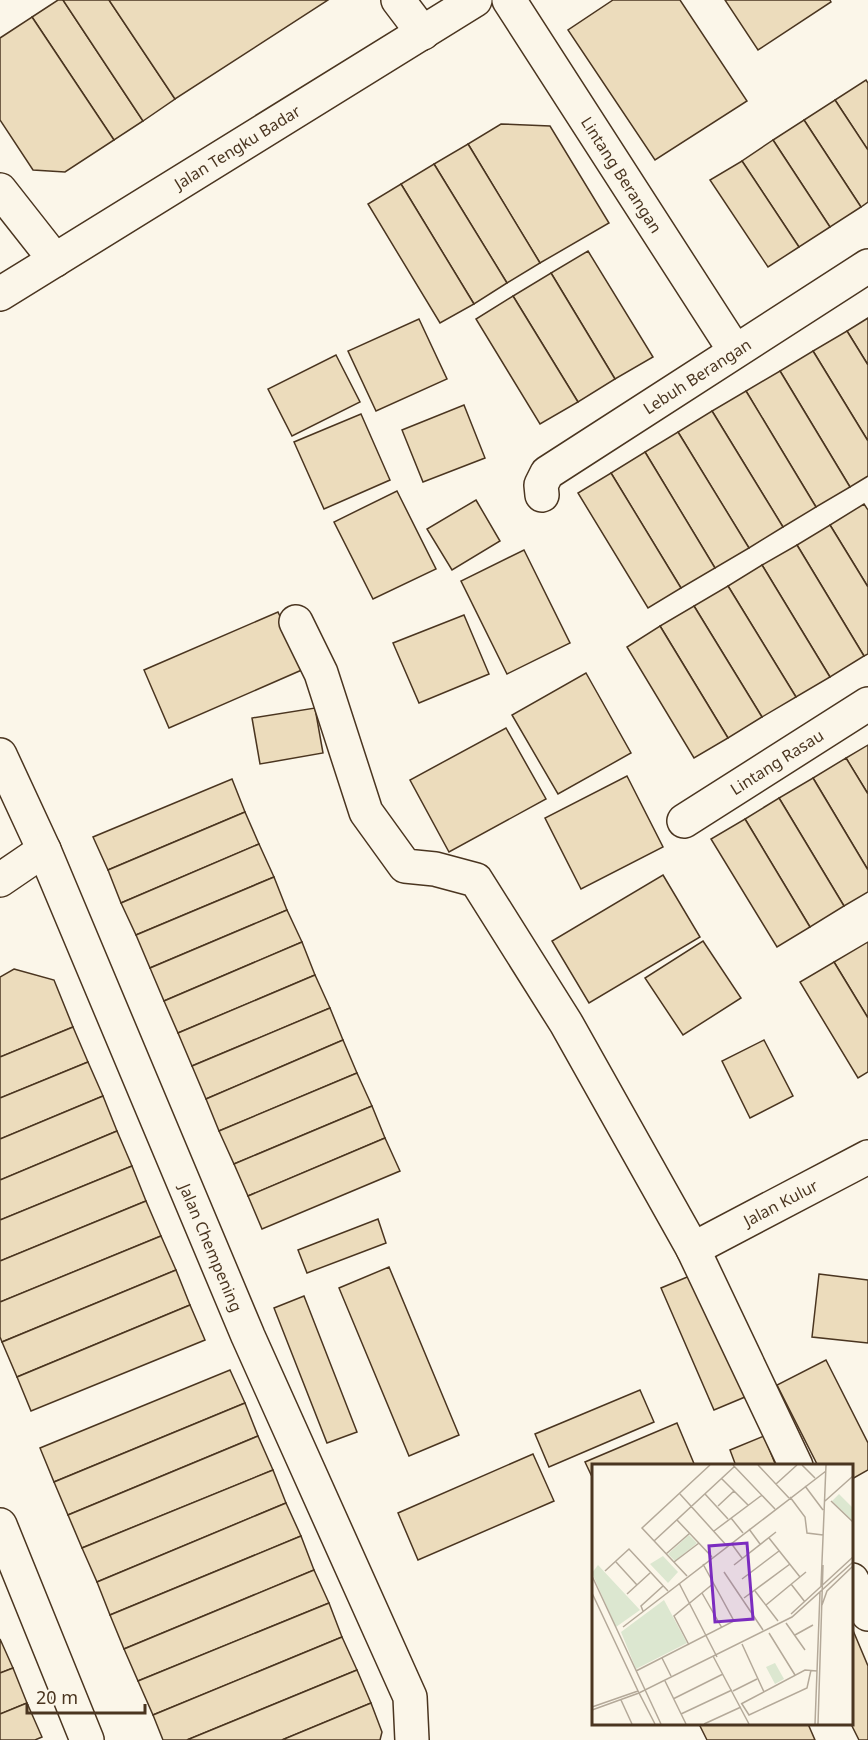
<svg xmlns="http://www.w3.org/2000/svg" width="868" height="1740" viewBox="0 0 868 1740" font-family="'Noto Sans',sans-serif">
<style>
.building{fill:#ecdcbc;stroke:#4a3520;stroke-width:1.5}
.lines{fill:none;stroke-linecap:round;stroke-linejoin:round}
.minor-casing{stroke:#4a3520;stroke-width:36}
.minor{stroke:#fbf6e9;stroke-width:33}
.labels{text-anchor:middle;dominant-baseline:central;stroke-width:4.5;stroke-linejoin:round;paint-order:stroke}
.street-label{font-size:16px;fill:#4a3520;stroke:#fbf6e9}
.inset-road{fill:none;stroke:#b4a999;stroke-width:1.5}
.view{fill:#7b2cbf;fill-opacity:0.15;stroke:#7b2cbf;stroke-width:3}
.inset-edge{fill:none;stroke:#4a3520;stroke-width:3}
</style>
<rect width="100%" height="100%" fill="#fbf6e9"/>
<g class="building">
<polygon points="58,0 63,0 143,121 114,140 32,17"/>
<polygon points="63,0 109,0 175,99 143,121"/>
<polygon points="109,0 328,0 175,99"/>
<polygon points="613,0 680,0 747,101 655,160 568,30"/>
<polygon points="725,0 830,0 831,2 758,50"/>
<polygon points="32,17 114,140 65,172 33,170 0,120 0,38"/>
<polygon points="866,80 868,83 868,150 835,100"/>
<polygon points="835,100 868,150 868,202 861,207 804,120"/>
<polygon points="804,120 861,207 830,227 773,140"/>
<polygon points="501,124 550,126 609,223 540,263 468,144"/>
<polygon points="773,140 830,227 799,247 742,161"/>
<polygon points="468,144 540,263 507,283 434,164"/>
<polygon points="742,161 799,247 768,267 710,180"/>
<polygon points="434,164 507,283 474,304 401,184"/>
<polygon points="401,184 474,304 440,323 368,204"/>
<polygon points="588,251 653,357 615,379 551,273"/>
<polygon points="551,273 615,379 578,402 513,296"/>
<polygon points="513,296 578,402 540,424 476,319"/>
<polygon points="868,318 868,365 847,331"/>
<polygon points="419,319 447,379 376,411 348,351"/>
<polygon points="847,331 868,365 868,441 813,351"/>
<polygon points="813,351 868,441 868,476 850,487 780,371"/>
<polygon points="336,355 360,402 292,436 268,389"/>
<polygon points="780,371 850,487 816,507 746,391"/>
<polygon points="746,391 816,507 783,527 712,411"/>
<polygon points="464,405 485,458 423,482 402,430"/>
<polygon points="712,411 783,527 749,548 678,432"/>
<polygon points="361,414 390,480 324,509 294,442"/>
<polygon points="678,432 749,548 715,568 645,452"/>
<polygon points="645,452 715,568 681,588 611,473"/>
<polygon points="611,473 681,588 648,608 578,493"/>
<polygon points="397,491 436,569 373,599 334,522"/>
<polygon points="476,500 500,541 452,570 427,529"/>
<polygon points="864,504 868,510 868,587 830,525"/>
<polygon points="830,525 868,587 868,654 864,656 797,545"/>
<polygon points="797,545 864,656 830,677 762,565"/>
<polygon points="524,550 570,643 507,674 461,581"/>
<polygon points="762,565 830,677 796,697 728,586"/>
<polygon points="728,586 796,697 762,717 694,606"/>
<polygon points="694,606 762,717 728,738 660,626"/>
<polygon points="278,612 304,669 169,728 144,670"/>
<polygon points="464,615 489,674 419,703 393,643"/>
<polygon points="660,626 728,738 694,758 627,647"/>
<polygon points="586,673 631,753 558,794 512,715"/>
<polygon points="315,708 323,753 260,764 252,718"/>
<polygon points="506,728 546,799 449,852 410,780"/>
<polygon points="868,745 868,794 846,758"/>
<polygon points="846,758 868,794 868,870 813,778"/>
<polygon points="627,776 663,847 581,889 545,818"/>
<polygon points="813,778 868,870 868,892 844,906 779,798"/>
<polygon points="232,779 245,812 108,870 93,837"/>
<polygon points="779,798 844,906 810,927 745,819"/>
<polygon points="245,812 259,844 121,903 108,870"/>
<polygon points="745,819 810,927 777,947 711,839"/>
<polygon points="259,844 274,877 136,935 121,903"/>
<polygon points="663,875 700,937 589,1003 552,941"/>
<polygon points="274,877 287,910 150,968 136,935"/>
<polygon points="287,910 302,942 164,1001 150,968"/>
<polygon points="703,941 741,998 683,1035 645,978"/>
<polygon points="302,942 315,975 178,1033 164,1001"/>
<polygon points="868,942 868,1018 834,962"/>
<polygon points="834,962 868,1018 868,1072 858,1078 800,982"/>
<polygon points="14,969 54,980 73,1027 0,1057 0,977"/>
<polygon points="315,975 330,1008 192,1066 178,1033"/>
<polygon points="330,1008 343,1040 206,1099 192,1066"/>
<polygon points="73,1027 88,1062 0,1098 0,1057"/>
<polygon points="343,1040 357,1073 219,1131 206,1099"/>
<polygon points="764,1040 793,1096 750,1118 722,1061"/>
<polygon points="88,1062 103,1096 0,1139 0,1098"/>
<polygon points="357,1073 372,1106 234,1164 219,1131"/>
<polygon points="103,1096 117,1131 0,1180 0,1139"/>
<polygon points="372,1106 385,1138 248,1196 234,1164"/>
<polygon points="117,1131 132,1166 0,1220 0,1180"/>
<polygon points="385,1138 400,1171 262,1229 248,1196"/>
<polygon points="132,1166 146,1201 0,1261 0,1220"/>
<polygon points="146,1201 161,1236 0,1302 0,1261"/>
<polygon points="378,1219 386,1243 307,1273 298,1250"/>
<polygon points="161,1236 176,1270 2,1342 0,1337 0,1302"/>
<polygon points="389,1267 459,1435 409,1456 339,1288"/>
<polygon points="176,1270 190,1305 17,1377 2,1342"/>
<polygon points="819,1274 868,1280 868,1343 812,1337"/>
<polygon points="692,1275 745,1397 714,1410 661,1288"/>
<polygon points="304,1296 357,1432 327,1443 274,1308"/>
<polygon points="190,1305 205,1340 31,1411 17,1377"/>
<polygon points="826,1360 868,1443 868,1470 852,1479 852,1466 818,1466 777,1385"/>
<polygon points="230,1370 245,1403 54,1482 40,1448"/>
<polygon points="640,1390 654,1422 549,1467 535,1434"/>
<polygon points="245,1403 258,1436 68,1515 54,1482"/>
<polygon points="677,1423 695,1466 594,1466 594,1481 585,1462"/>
<polygon points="258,1436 273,1470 82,1548 68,1515"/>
<polygon points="764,1436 776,1466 736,1466 730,1450"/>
<polygon points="533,1454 554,1501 418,1560 398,1513"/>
<polygon points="273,1470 286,1503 97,1582 82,1548"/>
<polygon points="286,1503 301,1536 110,1615 97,1582"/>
<polygon points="301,1536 314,1570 124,1649 110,1615"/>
<polygon points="314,1570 329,1603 138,1681 124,1649"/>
<polygon points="329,1603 342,1637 153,1715 138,1681"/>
<polygon points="852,1628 868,1666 868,1740 859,1740 851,1724"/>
<polygon points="342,1637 357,1670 187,1740 163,1740 153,1715"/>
<polygon points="0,1639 13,1668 0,1673"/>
<polygon points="13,1668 27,1703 0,1714 0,1673"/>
<polygon points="357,1670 371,1703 282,1740 187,1740"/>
<polygon points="27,1703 42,1737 35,1740 0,1740 0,1714"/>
<polygon points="371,1703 382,1732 380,1740 282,1740"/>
<polygon points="699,1724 808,1724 815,1740 707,1740"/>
</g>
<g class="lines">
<defs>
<g id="minor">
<polyline points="398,0 423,33"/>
<path id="s1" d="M 509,0 L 735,351"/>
<polyline points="0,190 55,260"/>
<path id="s2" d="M 0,294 L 475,0"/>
<path id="s3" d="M 542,495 L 541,485 L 547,473 L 868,266"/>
<polyline points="296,622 321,673 366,812 405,866 435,869 476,880 566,1023 693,1249 796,1466"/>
<path id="s4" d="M 0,755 L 44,850 L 248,1336 L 410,1697 L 412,1740"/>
<path id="s5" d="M 684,821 L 868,704"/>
<polyline points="0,880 44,850"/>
<path id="s6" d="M 693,1249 L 868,1157"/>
<polyline points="0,1525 87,1740"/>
<polyline points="852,1580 868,1614"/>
</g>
</defs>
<use href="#minor" class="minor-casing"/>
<use href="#minor" class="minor"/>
</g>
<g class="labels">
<g class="street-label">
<text stroke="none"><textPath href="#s2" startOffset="279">Jalan Tengku Badar</textPath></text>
<text stroke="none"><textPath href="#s1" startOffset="208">Lintang Berangan</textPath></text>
<text stroke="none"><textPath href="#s3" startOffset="202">Lebuh Berangan</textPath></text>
<text stroke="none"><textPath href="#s5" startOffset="110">Lintang Rasau</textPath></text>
<text stroke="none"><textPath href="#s6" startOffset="99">Jalan Kulur</textPath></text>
<text stroke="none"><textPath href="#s4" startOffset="536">Jalan Chempening</textPath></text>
</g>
</g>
<g transform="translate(592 1464)">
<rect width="261" height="261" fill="#fbf6e9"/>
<path d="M 247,30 L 261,44 L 261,57 L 240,37 ZM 97,71 L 105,79 L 83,97 L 76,90 ZM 71,92 L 86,108 L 76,119 L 58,100 ZM 6,101 L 48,146 L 24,163 L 0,109 ZM 72,136 L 95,179 L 44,205 L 29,168 ZM 183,199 L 192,215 L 183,220 L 174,203 Z" fill="#dce7d0"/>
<path class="inset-road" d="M 141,1 L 183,45M 166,1 L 197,34M 210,1 L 223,14M 130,15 L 156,41M 184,20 L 205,1M 213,22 L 231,46M 88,30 L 135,82M 113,30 L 136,55M 198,33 L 213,53 L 215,69 L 231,71M 233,37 L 261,12M 239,37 L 261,58M 126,42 L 142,27M 139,54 L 151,69M 85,56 L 120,93M 157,65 L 168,80M 122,67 L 170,31M 177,74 L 208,113M 62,77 L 143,2M 139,79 L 150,94M 74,90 L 98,69M 24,98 L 45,121M 82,98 L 107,79M 142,101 L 184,68M 13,107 L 37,85 L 76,127M 132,108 L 171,166M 0,112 L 69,260M 95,112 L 50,64 L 118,1M 150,115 L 187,87M 87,119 L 125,193M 199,120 L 213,138M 229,122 L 234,1M 163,127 L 186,157M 0,129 L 47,229 L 200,153 L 261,98M 110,129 L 130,164M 35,130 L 58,109M 152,134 L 198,100M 174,141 L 214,108M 230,141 L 235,127 L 261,102M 51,147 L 49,142 L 71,122M 199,150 L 261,93M 194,159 L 213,186M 31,163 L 234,7M 177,169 L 203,211M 203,171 L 221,161M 150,180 L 172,228M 97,181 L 82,152 L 122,119M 121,192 L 157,260M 70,194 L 79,212M 44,207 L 142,157 L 111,100M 73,217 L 94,260M 141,227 L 165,215M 81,235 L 131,210M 29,236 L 40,260M 149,240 L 213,206 L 225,207M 150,240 L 157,251 L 215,224 L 219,206M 0,243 L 46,227M 0,246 L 47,229 L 63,260M 89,250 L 140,226M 112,260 L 149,243M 223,260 L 228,128M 226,260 L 231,101"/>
<path class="view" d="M 155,79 L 161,155 L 123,158 L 117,82 Z"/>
<rect width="261" height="261" class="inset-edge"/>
</g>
<path d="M27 1704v9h118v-9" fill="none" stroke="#4a3520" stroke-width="3"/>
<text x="36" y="1704" font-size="18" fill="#4a3520" stroke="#fbf6e9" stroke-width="4.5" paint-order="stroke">20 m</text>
</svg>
